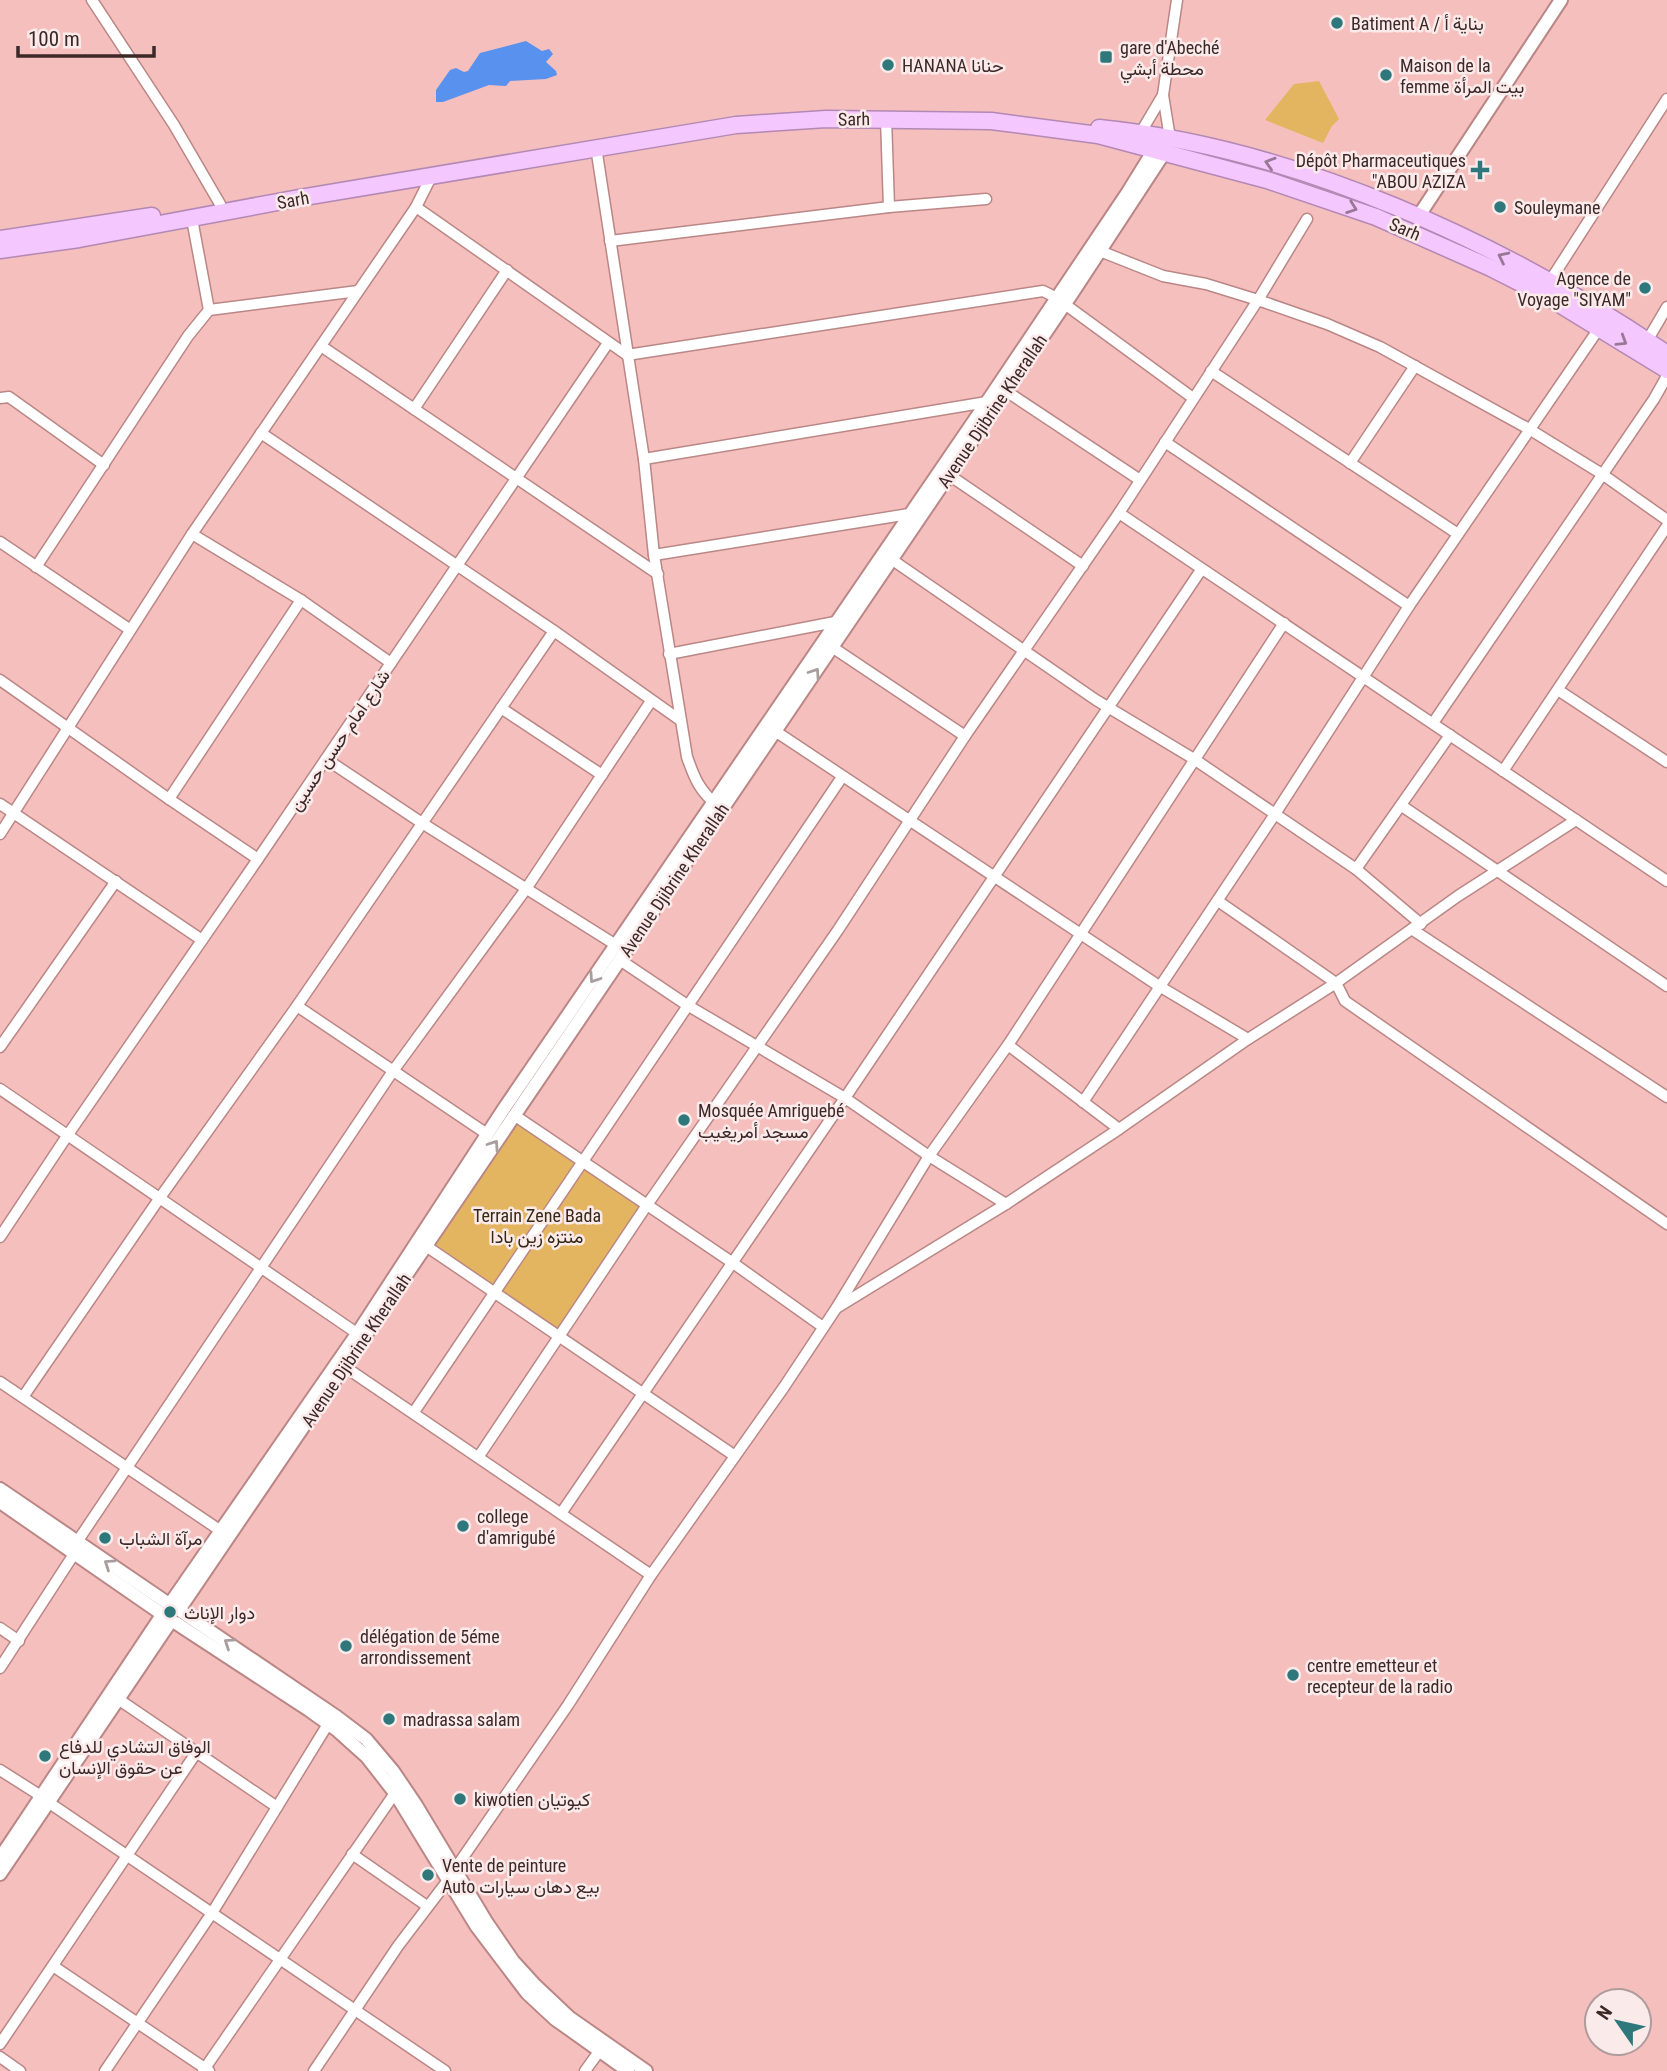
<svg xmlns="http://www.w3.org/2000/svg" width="1667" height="2071" viewBox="0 0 1667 2071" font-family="'Roboto Condensed',Vazirmatn,sans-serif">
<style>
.green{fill:#e4b561}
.water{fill:#5991ef}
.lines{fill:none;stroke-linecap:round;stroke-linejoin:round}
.minor-casing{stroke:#ba8786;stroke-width:13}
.tertiary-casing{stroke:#ba8786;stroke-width:16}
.trunk-casing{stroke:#b388b4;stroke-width:19}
.minor{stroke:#fff;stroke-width:10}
.tertiary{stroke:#fff;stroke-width:12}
.trunk{stroke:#f4c8ff;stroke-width:16}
.oneway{stroke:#987894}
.oneway2{stroke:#a89e9e}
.poi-dot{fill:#2e787c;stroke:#fbeaea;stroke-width:2.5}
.labels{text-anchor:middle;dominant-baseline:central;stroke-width:5;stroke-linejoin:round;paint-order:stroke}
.poi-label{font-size:18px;fill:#3d2828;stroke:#fbeaea;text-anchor:start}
.street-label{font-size:18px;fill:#3d2828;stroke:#fbeaea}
.park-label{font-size:18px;fill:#352916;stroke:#fbeaea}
</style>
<rect width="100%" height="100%" fill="#f5bfbd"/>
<g class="green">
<polygon points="1319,81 1339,119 1332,126 1323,143 1265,120 1294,84"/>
<polygon points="514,1115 647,1205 560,1336 426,1246"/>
</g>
<polygon class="water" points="526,41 542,51 549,49 553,54 546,62 556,71 557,75 546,79 510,81 506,86 489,85 443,102 436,102 436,90 450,70 456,68 464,72 468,71 480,53"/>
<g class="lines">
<defs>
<g id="minor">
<polyline points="92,0 174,125 220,204"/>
<polyline points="886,118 889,207"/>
<polyline points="1141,132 1163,95"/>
<polyline points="1170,138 1163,95 1177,0"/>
<path d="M 596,147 L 644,459 L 654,555 L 687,757 C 694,777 700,793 719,806"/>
<polyline points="416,207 627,355 1043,291 1055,297 1193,398"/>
<polyline points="610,241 889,207 986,199"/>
<polyline points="1100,251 1163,276 1206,284 1258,300 1327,324 1380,347 1529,429 1602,474 1667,520"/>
<polyline points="1550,281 1667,99"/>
<polyline points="209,310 358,291"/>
<polyline points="1647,341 1667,307"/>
<polyline points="321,346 658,574"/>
<polyline points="1211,371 1458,534"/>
<polyline points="1006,391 1140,480"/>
<polyline points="0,398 9,397 104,465"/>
<polyline points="414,409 507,270"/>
<polyline points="261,433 554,631 680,720"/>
<polyline points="1165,442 1409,606"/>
<polyline points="644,459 987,402"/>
<polyline points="1350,463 1415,366"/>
<polyline points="949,475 1083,566"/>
<polyline points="1119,513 1667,881"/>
<polyline points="192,534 301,600 391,663"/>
<polyline points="0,542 129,629"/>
<polyline points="654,555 909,514"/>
<polyline points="891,559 1096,700 1194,759 1356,869 1421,924"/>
<polyline points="36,567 188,336 209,310 192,219"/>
<polyline points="832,647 965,736"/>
<polyline points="669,654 835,622"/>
<polyline points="0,680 169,799 258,859"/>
<polyline points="1558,690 1667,762"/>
<polyline points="501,708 602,775"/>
<polyline points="1433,723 1654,399 1667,376"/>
<polyline points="775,731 1159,986 1248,1039"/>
<polyline points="326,759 422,823 616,945"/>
<polyline points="1503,771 1667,526"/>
<polyline points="169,799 301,600"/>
<polyline points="0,804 202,940"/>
<polyline points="1402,806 1667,986"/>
<polyline points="0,834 192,534 416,207 431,177"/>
<polyline points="1356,869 1450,735"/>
<polyline points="1218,901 1336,983 1345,1001 1667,1224"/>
<polyline points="1413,930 1667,1097"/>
<polyline points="620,960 687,1005 845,1098 929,1156 1006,1204"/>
<polyline points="297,1006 487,1134"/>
<polyline points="1008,1045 1119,1129"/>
<polyline points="0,1047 116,881"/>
<polyline points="0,1089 361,1336"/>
<polyline points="1083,1102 1275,814 1409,606 1600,327"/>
<polyline points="514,1115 733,1263 823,1327"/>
<polyline points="0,1237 67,1136 258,859 608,343"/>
<polyline points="426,1246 735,1456"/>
<polyline points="838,1307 1006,1204 1119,1129 1248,1039 1336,983 1458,896 1576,820"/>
<polyline points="345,1367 651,1575"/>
<polyline points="0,1382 221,1531"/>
<polyline points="23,1397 159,1199 297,1006 554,631"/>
<polyline points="414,1412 842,777"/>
<polyline points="479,1456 647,1205 838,930 965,736 1119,513 1258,300 1307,219"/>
<polyline points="562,1512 845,1098 1201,570"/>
<polyline points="0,1628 19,1641"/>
<polyline points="0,1668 74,1554 77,1542 393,1071 526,889 651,701"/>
<polyline points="118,1699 277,1807"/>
<polyline points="0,1770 41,1796"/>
<polyline points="48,1802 445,2071"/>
<polyline points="352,1854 427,1906"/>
<polyline points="455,1869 568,1705 651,1575 784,1387 837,1307 929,1156 1008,1045 1284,623"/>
<polyline points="53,1966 209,2071"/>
<polyline points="0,2044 196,1753"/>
<polyline points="0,2057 20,2071"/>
<polyline points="105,2071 212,1913 328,1724"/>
<polyline points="203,2071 395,1793"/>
<polyline points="314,2071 398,1946 449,1879"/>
<polyline points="585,2071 603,2046"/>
</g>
<g id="tertiary">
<polyline points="1418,217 1561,0"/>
<polyline points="0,1489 166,1602"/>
<polyline points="0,1502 159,1612"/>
<polyline points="172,1601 357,1334 503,1110 987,402 1128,192 1154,150"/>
<polyline points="181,1607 1073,292 1164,153"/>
<polyline points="182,1612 337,1717 366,1739 393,1771 416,1805 487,1923 513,1961 534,1984 570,2018 646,2071"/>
<polyline points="176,1623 309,1710 337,1730 367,1757 395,1793 477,1927 527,1993 555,2019 628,2071"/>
<polyline points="0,1858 160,1618"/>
<polyline points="0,1874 169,1624"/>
</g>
<g id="trunk">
<path d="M 1099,128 C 1297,148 1504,243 1667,354"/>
<polyline points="0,239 152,216"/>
<polyline points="0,250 79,239 299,198 736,125 826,119 991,121 1098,135 1267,180 1376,217 1491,268 1546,296 1667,370"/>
</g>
</defs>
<use href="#minor" class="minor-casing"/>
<use href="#tertiary" class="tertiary-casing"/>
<use href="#trunk" class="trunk-casing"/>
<use href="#minor" class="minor"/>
<use href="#tertiary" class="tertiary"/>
<use href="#trunk" class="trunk"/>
</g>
<defs><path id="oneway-chevron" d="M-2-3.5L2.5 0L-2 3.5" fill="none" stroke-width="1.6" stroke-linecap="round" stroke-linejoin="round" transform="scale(1.75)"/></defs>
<g class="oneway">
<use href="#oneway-chevron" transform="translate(1270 163) rotate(-163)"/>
<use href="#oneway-chevron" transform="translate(1352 208) rotate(20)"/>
<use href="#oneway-chevron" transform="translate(1503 257) rotate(-154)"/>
<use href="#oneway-chevron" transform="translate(1622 341) rotate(32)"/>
</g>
<g class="oneway2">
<use href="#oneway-chevron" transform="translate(815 673) rotate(-56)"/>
<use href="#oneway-chevron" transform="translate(594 978) rotate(124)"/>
<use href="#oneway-chevron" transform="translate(494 1145) rotate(-56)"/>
<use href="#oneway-chevron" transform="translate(109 1564) rotate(-146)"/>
<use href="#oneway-chevron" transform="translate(229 1643) rotate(-146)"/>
</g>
<g class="poi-dot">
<circle cx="1337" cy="23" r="7"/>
<rect x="1099" y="50" width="14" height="14" rx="3.5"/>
<circle cx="888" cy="65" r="7"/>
<circle cx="1386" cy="75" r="7"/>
<path d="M1476.5 159.5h7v7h7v7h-7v7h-7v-7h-7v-7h7z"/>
<circle cx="1500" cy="207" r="7"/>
<circle cx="1645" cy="288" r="7"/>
<circle cx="684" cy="1120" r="7"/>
<circle cx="463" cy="1526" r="7"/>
<circle cx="105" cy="1538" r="7"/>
<circle cx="170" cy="1612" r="7"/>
<circle cx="346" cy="1646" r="7"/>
<circle cx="1293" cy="1675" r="7"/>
<circle cx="389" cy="1719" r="7"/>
<circle cx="45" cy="1756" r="7"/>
<circle cx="460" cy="1799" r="7"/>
<circle cx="428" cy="1875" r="7"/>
</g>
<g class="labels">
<g class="poi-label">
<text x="1351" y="23">Batiment A / بناية أ</text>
<text x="1120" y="47">gare d'Abeché<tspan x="1120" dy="21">محطة أبشي</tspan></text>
<text x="902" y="65">HANANA حنانا</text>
<text x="1400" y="65">Maison de la<tspan x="1400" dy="21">femme بيت المرأة</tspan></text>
<text x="1466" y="160" text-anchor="end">Dépôt Pharmaceutiques<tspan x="1466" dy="21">"ABOU AZIZA</tspan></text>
<text x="1514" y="207">Souleymane</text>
<text x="1631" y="278" text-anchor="end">Agence de<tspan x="1631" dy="21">Voyage "SIYAM"</tspan></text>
<text x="698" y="1110">Mosquée Amriguebé<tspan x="698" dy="21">مسجد أمريغيب</tspan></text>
<text x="477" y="1516">college<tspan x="477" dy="21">d'amrigubé</tspan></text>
<text x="119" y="1538">مرآة الشباب</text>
<text x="184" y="1612">دوار الإناث</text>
<text x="360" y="1636">délégation de 5éme<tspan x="360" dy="21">arrondissement</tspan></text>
<text x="1307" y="1665">centre emetteur et<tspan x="1307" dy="21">recepteur de la radio</tspan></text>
<text x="403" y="1719">madrassa salam</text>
<text x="59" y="1746">الوفاق التشادي للدفاع<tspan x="59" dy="21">عن حقوق الإنسان</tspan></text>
<text x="474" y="1799">kiwotien كيوتيان</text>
<text x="442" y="1865">Vente de peinture<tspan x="442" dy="21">Auto بيع دهان سيارات</tspan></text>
</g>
<g class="street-label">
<text transform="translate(854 119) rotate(-1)">Sarh</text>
<text transform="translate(293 200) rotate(-10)">Sarh</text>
<text transform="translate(1405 229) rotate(23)">Sarh</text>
<text transform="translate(992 411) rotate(-56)">Avenue Djibrine Kherallah</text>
<text transform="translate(339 740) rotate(-56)">شارع امام حسن حسين</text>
<text transform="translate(674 880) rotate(-56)">Avenue Djibrine Kherallah</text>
<text transform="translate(356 1350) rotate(-56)">Avenue Djibrine Kherallah</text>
</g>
<g class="park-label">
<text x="537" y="1215">Terrain Zene Bada<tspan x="537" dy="21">منتزه زين بادا</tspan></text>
</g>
</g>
<g transform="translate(1618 2022) rotate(304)"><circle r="33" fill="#fbeaea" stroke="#af9c9c" stroke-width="2"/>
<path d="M0-5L12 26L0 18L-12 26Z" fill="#2e787c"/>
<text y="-10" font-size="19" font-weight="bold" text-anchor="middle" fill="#3d2828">N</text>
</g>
<path d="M18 46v10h136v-10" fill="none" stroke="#3d2828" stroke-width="3.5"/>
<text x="28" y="46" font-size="21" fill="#3d2828" stroke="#fbeaea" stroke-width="5" paint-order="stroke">100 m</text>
</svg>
